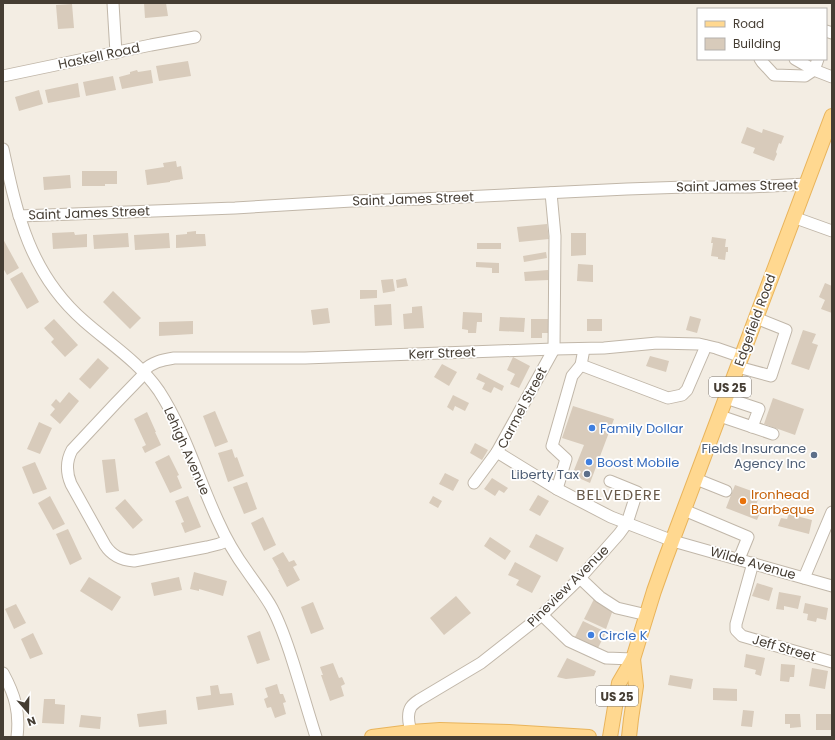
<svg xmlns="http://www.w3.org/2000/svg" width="835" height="740" viewBox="0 0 835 740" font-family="Poppins,sans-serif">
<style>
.building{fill:#d8cbbb}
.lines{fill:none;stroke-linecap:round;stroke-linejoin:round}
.minor-casing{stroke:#c1b7a9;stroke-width:13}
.major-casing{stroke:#e9b45b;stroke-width:16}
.minor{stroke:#fff;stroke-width:11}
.major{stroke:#ffd890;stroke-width:14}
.shop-dot{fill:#3f7fe0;stroke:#fff;stroke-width:1.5}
.service-dot{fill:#5c6f8a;stroke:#fff;stroke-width:1.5}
.food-dot{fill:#e8710a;stroke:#fff;stroke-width:1.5}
.labels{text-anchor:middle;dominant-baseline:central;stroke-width:3.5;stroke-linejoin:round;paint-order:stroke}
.shield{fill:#fff;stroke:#7d7770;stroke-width:1}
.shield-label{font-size:12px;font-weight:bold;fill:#453d33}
.street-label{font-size:13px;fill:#453d33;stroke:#fff}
.shop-label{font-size:13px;fill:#366cbe;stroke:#fff;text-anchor:start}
.service-label{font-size:13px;fill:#4e5e75;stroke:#fff;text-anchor:end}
.food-label{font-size:13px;fill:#c56008;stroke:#fff;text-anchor:start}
.quarter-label{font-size:15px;letter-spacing:1px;fill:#685a4a;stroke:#fff}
</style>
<rect width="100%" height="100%" fill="#f3ede3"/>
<g class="building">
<polygon points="144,3 152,3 152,4 166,3 168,16 145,18"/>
<polygon points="72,4 74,28 58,29 56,5"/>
<polygon points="188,61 191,76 159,81 156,66"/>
<polygon points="137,70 138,72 151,70 153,83 122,89 119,77 130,74 130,72"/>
<polygon points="113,76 116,90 86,96 83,82"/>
<polygon points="78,83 80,97 48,103 45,90"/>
<polygon points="39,90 43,104 19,111 15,97"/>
<polygon points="747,127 762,133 763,129 784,136 781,144 779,143 776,152 777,154 774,161 753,153 755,148 741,143"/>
<polygon points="176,161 177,167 181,166 183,179 170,181 170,182 147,185 145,170 164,167 163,163"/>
<polygon points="82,171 117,171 117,184 105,184 105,186 82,186"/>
<polygon points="70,175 71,188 44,190 43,177"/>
<polygon points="547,224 549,239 519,242 517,227"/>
<polygon points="196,231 196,234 205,234 206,246 176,248 176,235 187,234 187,232"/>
<polygon points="74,232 75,235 87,234 87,247 53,249 52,233"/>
<polygon points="128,233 129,247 94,249 93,235"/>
<polygon points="169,233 170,248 135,250 134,235"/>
<polygon points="571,233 586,233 586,255 571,256"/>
<polygon points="712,237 726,239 725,247 728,247 728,252 726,252 725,260 718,259 718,257 711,256 713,243 711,243"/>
<polygon points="3,239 19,268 7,275 3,268"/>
<rect x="477" y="243" width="24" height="6"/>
<polygon points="546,252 547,258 524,262 523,256"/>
<polygon points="476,262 499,263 499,273 492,273 492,268 476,267"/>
<polygon points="578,264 593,265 593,282 577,281"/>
<polygon points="548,270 549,280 525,281 524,272"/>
<polygon points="22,272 39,302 27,309 10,279"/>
<polygon points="406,278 408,286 397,288 396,280"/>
<polygon points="393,279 395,291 383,293 381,280"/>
<polygon points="825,283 832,286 832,313 821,309 825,300 819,297"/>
<polygon points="360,290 377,290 377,298 360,299"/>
<polygon points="113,291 141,318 130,329 103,302"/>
<polygon points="391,304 392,325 375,326 374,305"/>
<polygon points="422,306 424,328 404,329 403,314 412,313 412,307"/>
<polygon points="328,308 330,323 313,325 311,310"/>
<polygon points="463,312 482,313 482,322 477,322 476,333 468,333 468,330 462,329"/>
<polygon points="690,316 701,319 697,333 686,330"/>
<polygon points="500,317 525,318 524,332 499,331"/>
<polygon points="54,319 78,345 65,357 51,342 54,339 44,328"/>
<polygon points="531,319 551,319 551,333 542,333 542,338 531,338"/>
<rect x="587" y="319" width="15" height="12"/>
<polygon points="193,321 193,334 159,336 159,322"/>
<polygon points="803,330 816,334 812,343 818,345 809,370 791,364"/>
<polygon points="650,356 669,361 666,372 646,366"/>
<polygon points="513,357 530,366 519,388 510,384 515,374 507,370"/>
<polygon points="98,358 109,368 90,389 79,379"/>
<polygon points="442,364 457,372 449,386 434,377"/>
<polygon points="479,373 504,386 502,391 494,387 491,393 482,389 485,383 476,379"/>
<polygon points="69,392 79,401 60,424 50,415 55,409 51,405 56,399 60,403"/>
<polygon points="453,395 469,403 465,411 455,406 453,411 447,407"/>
<polygon points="773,398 804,409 795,435 764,424"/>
<polygon points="573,406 614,419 590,483 572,475 584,445 562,438"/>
<polygon points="215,411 228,442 215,447 203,416"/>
<polygon points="147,412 156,432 155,432 161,445 145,453 142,447 146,445 134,419"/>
<polygon points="39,422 52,428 40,454 27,449"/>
<polygon points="475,443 488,450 482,460 470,453"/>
<polygon points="232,449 235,458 237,457 244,476 228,482 218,453"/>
<polygon points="169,455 179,475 177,476 182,488 170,493 155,462"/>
<polygon points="115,459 119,491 106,493 102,460"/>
<polygon points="35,462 47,489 33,494 22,467"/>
<polygon points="445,473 459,480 453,491 439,484"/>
<polygon points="492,478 508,488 504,493 499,490 495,496 484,489"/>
<polygon points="247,482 257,509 244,514 233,487"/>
<polygon points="735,485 760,494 754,511 760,513 757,520 726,508"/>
<polygon points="538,495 549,501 540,516 529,510"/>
<polygon points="50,496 65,524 53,530 38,503"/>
<polygon points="188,496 201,527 185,533 181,523 184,522 175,501"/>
<polygon points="433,496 442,501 438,508 429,503"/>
<polygon points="125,499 143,520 133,529 115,508"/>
<polygon points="789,514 812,520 809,534 778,526 781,518 787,519"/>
<polygon points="263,517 276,545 264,551 251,523"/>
<polygon points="68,529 82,559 70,565 56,534"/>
<polygon points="536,534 564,548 557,562 529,547"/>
<polygon points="490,537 511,551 505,560 484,546"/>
<polygon points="283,552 289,562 294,560 297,565 293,567 300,580 287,587 278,570 279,570 272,558"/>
<polygon points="515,562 541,576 532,593 516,585 519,580 508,575"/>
<polygon points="194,572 227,581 223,596 199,589 199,591 190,589"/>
<polygon points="89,577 121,597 112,611 80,591"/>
<polygon points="179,577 182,590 154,596 151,583"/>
<polygon points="757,583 773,588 769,601 752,596"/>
<polygon points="779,592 801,596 798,609 784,606 784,610 776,609"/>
<polygon points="456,596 471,613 444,635 430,618"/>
<polygon points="594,599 614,607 606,629 584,619"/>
<polygon points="313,602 324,629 311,634 301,607"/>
<polygon points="805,603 828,608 826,620 817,618 816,622 807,620 808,614 803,613"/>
<polygon points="16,604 26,623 14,629 5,609"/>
<polygon points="583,621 606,632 598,648 575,637"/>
<polygon points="260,631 270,660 257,664 247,636"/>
<polygon points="33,633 43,654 30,659 21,639"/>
<polygon points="746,654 765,658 761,676 755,674 756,670 744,667"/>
<polygon points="567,658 596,671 594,676 566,679 557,677"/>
<polygon points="333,663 339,678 342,677 345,684 341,686 344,696 330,701 321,675 323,675 320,667"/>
<polygon points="781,664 795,665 794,677 790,677 789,682 780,681"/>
<polygon points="812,668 828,671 825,689 809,686"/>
<polygon points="670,675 693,679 691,689 668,685"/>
<polygon points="277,684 280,694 283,694 286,702 283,703 286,714 275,718 271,707 267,708 264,699 268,697 265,688"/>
<polygon points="218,685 220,694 232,693 234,705 198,710 196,697 211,695 210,686"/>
<polygon points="713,688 737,689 737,701 713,700"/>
<polygon points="44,699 55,699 55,704 65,705 64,724 42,723"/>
<polygon points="166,710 167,724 139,727 137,714"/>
<polygon points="743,710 754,711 752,727 741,726"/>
<polygon points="785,714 800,714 801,727 790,728 790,724 785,724"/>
<rect x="816" y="714" width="16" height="16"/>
<polygon points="81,715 101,717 100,729 79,727"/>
</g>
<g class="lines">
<defs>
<g id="minor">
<polyline points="113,3 116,53"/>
<polyline points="826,31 832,33"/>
<polyline points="760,59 762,62 774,75 805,76 814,70 832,77"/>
<polyline points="795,59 814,70 818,59"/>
<polyline points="3,76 151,45 195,37"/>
<path d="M 3,149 C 17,215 30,274 84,321 C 110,344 139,362 159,391 C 185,431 198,478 218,521 C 226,539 236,556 247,571 C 255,583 265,595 272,608 C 281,625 287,643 293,662 C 301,687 308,712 316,737"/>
<polyline points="19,216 235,208 352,201 421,199 627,189 686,187 750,187 807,184"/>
<polyline points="793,217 832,231"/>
<polyline points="584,349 581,365 668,398 682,395 687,390 706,346"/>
<polyline points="738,367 771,376 786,330 756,318"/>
<path d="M 143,371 C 152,362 162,360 174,358 L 305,358 L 554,349 L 604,348 L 657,343 L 699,344 L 716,348 L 742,357"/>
<path d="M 145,373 L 115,404 L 72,450 C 66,461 66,472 71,484 L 105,545 C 112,556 121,560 134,561 L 207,547 L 219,544 L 227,541"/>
<polyline points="726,398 759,409 752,427"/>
<polyline points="720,416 773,434"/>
<polyline points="497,452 557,489 611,517 673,541 832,586"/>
<polyline points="696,479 726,491"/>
<polyline points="474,483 497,452 554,349 555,236 551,193"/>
<polyline points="557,489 566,459 552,446 572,376 581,365"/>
<polyline points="684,510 748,537 739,559"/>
<polyline points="753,563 736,624 736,630 742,636 832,662"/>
<polyline points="580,578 600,597 617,608 647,615"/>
<polyline points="804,578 832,512"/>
<polyline points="542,615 569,641 606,658 633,659"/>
<path d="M 3,673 C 15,695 20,712 17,737"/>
<path d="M 413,737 C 410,729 406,715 411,707 C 413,704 416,702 419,700 L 481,663 L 542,615 L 580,578 L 619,534 L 627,523 L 637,492 L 610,481"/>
</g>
<g id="major">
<polyline points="372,737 411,732 440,730 509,732 589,737"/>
<polyline points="610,737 619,683 633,659 654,591 665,560 832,116"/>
<polyline points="629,737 631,719 636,686 633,659"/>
</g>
</defs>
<use href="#minor" class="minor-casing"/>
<use href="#major" class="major-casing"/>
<use href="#minor" class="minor"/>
<use href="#major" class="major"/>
</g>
<g class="shop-dot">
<circle cx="592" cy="428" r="4"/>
<circle cx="589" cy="462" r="4"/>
<circle cx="591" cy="635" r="4"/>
</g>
<g class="service-dot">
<circle cx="814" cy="455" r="4"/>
<circle cx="587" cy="474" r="4"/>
</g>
<circle class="food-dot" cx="743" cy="501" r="4"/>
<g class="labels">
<g class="shield">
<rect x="709" y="377" width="42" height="20" rx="3"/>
<rect x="596" y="686" width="42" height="20" rx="3"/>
</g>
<g class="shield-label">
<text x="730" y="387">US 25</text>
<text x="617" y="696">US 25</text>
</g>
<g class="street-label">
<text transform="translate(99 56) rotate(-12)">Haskell Road</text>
<text transform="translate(737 186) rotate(-1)">Saint James Street</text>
<text transform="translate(413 199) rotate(-2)">Saint James Street</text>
<text transform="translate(89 213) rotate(-2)">Saint James Street</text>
<text transform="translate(755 320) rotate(-70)">Edgefield Road</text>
<text transform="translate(442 353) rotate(-2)">Kerr Street</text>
<text transform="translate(522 408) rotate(-62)">Carmel Street</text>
<text transform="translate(187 451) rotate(66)">Lehigh Avenue</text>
<text transform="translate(753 563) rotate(16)">Wilde Avenue</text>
<text transform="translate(568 586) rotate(-45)">Pineview Avenue</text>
<text transform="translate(784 648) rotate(16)">Jeff Street</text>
</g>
<g class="shop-label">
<text x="600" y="428">Family Dollar</text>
<text x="597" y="462">Boost Mobile</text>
<text x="599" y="635">Circle K</text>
</g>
<g class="service-label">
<text x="806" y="448">Fields Insurance<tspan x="806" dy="15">Agency Inc</tspan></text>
<text x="579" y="474">Liberty Tax</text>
</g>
<g class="food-label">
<text x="751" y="494">Ironhead<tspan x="751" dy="15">Barbeque</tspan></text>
</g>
<g class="quarter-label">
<text x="619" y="494">BELVEDERE</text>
</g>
</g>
<rect width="835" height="740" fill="none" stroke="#453d33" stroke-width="8"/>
<rect x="697" y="8" width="130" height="52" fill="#ffffff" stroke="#b5b1ad"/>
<rect x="705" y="21" width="20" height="6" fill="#ffd890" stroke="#b5b1ad"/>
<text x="733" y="28" font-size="12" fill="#453d33">Road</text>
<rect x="705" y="38" width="20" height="12" fill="#d8cbbb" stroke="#b5b1ad"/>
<text x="733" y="48" font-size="12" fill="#453d33">Building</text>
<g transform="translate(28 712) rotate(160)" stroke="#ffffff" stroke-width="3" paint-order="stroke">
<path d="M0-3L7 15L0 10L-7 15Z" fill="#453d33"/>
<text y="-6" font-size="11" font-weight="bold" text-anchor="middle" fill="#453d33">N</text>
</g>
</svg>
